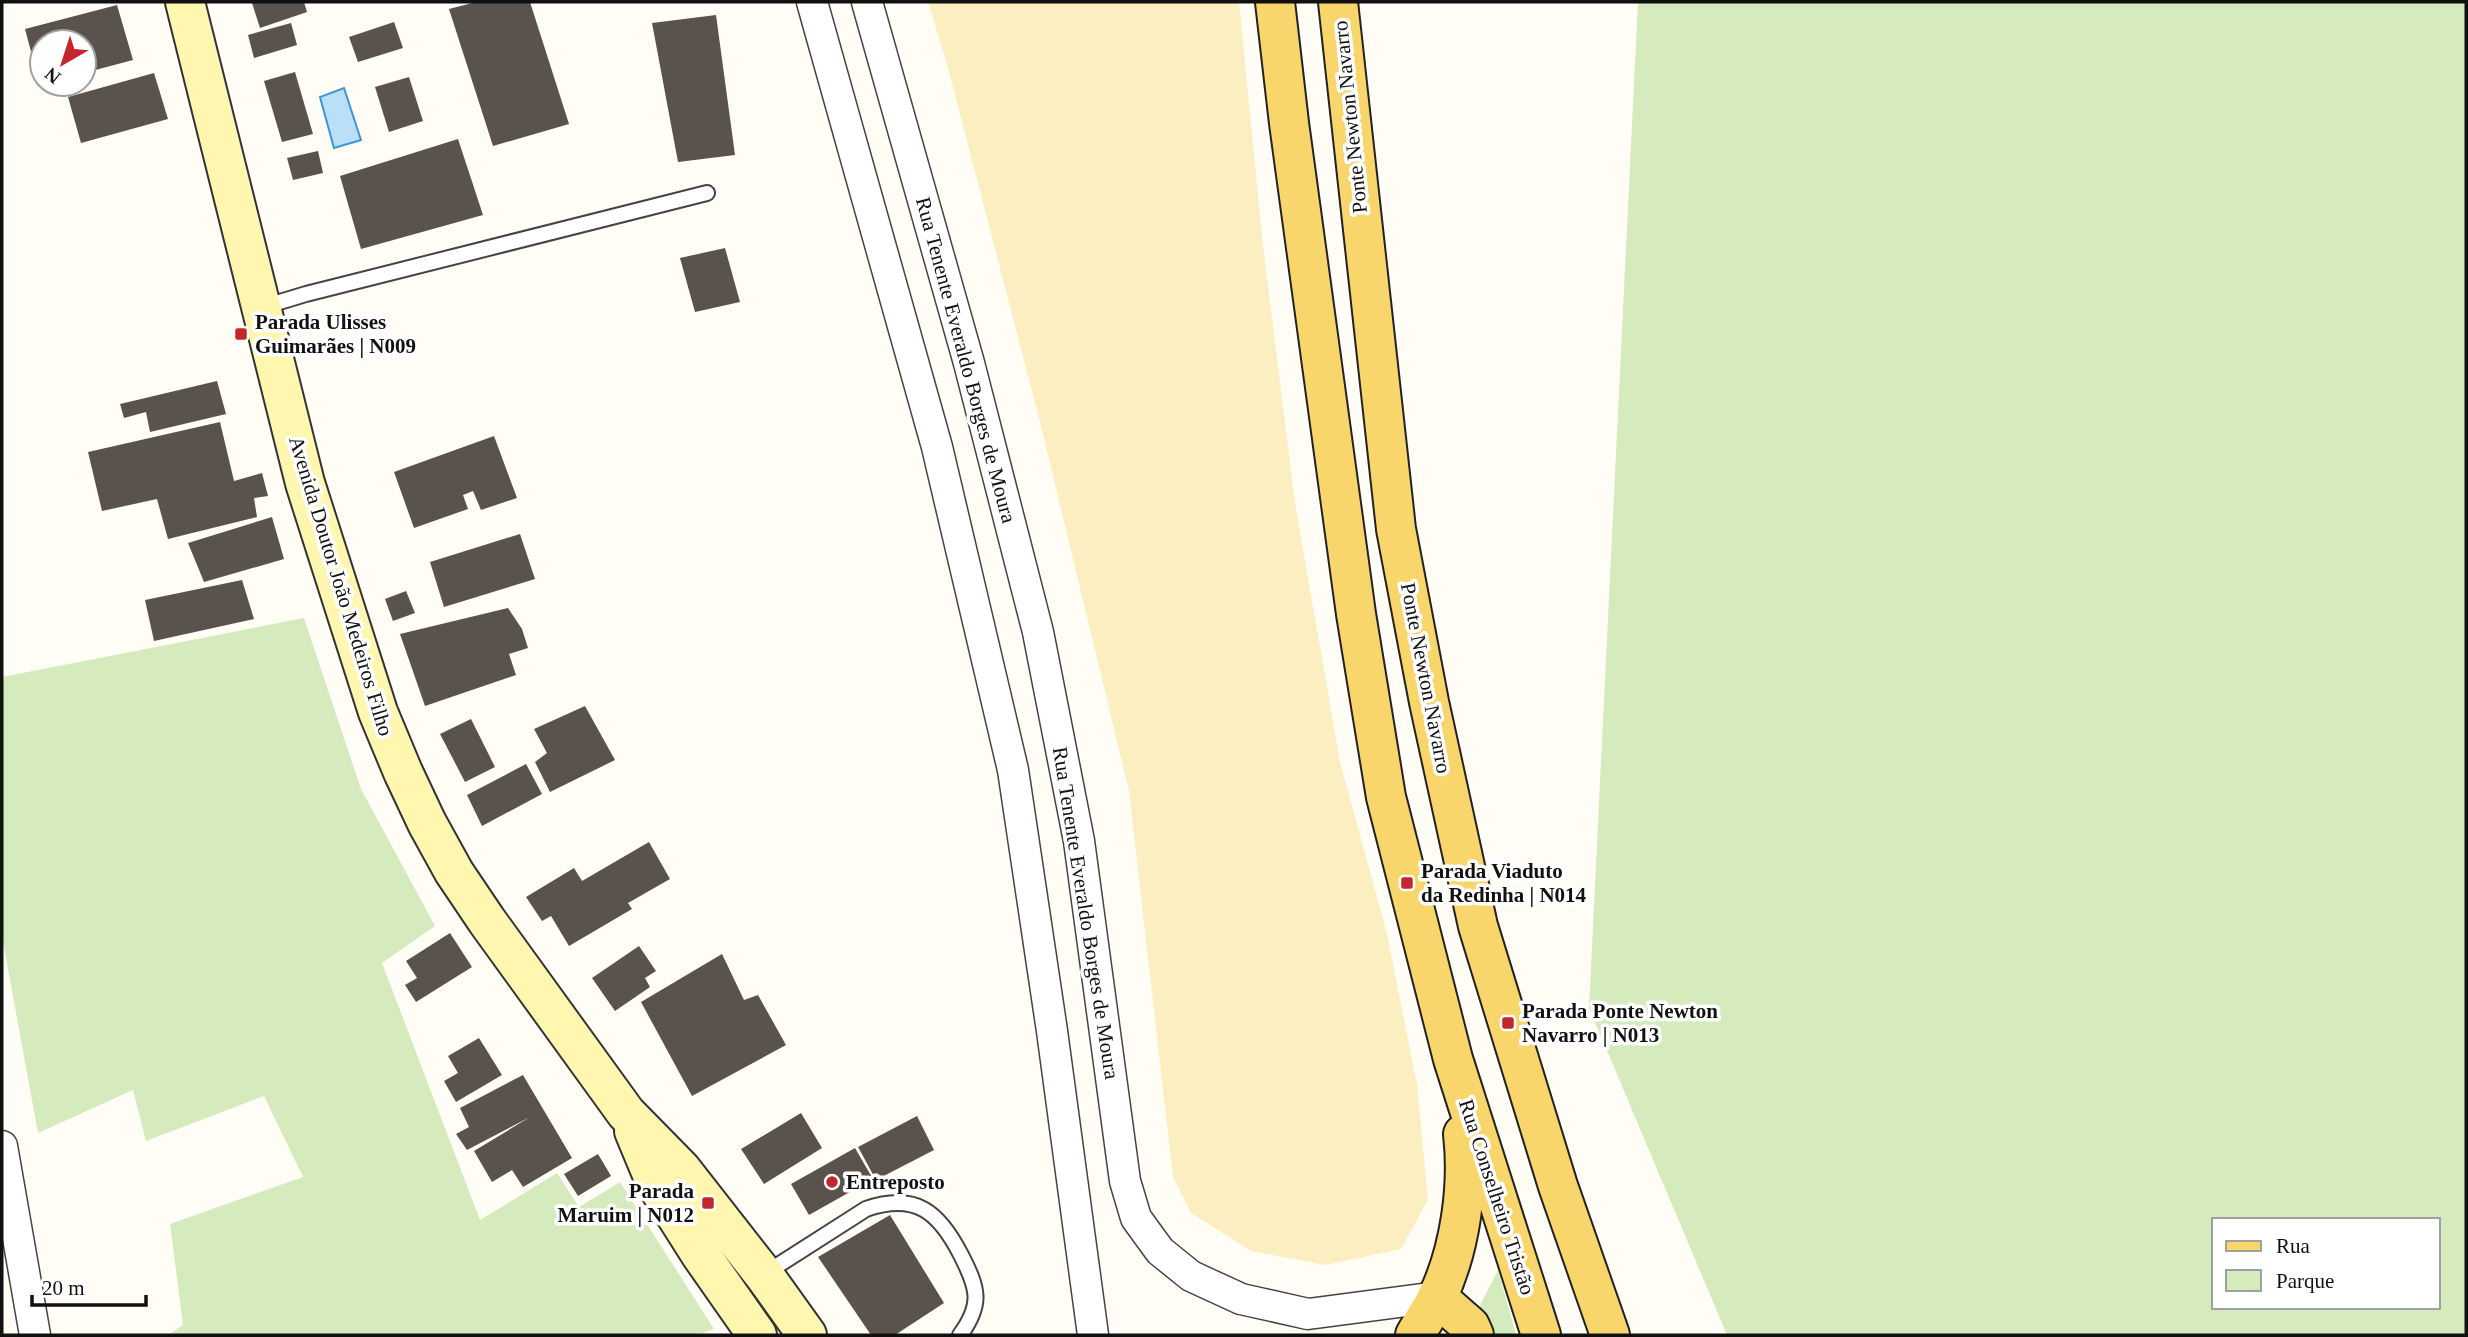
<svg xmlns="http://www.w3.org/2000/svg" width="2468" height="1337" viewBox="0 0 2468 1337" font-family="Georgia,serif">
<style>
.green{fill:#d5ebbd;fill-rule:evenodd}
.sand{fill:#fbeec1}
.water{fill:#b9e0f7;stroke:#3f96cf;stroke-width:2}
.building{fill:#5a524d}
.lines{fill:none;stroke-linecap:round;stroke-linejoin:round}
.lane-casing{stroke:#444;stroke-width:18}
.street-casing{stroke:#444;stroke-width:33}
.secondary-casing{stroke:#333;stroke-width:42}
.primary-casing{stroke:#222;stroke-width:42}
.lane{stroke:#fff;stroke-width:14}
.street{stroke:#fff;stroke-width:30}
.secondary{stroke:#fff6b0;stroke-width:38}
.primary{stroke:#f9d66b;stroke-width:38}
.poi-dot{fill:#c4262e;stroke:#fff;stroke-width:2.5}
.labels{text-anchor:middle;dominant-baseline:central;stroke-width:7;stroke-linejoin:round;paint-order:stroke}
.street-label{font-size:21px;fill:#111;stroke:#fff}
.poi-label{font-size:21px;font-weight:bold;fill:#111;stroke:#fff;text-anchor:start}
</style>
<rect width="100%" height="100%" fill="#fffdf5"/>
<g class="green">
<path d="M 1638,2 L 2466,2 L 2466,1335 L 1727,1335 L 1589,1008 ZM 2214,1220 L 2438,1220 L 2438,1307 L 2214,1307 Z"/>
<polygon points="304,618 361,789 435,926 382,963 480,1220 557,1173 579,1207 620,1182 714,1329 698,1335 168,1335 183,1325 170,1224 303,1177 264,1096 146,1141 133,1090 38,1133 2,936 2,677"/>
<polygon points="1498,1270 1516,1335 1465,1335"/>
</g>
<polygon class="sand" points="928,2 1239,2 1263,246 1295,503 1340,762 1387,934 1417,1085 1428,1200 1401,1249 1325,1265 1251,1251 1191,1213 1173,1177 1129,791 1041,426 947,64"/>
<polygon class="water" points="344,88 361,140 334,148 320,97"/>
<g class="building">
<polygon points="257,2 304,2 307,12 260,28 252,3"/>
<polygon points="476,2 530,2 569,124 493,146 449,9"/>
<polygon points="117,5 133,60 84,73 84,42 42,42 42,82 39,82 25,29"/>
<polygon points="716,15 735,155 678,162 652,23"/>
<polygon points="394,22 403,48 358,62 349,37"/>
<polygon points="291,23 297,45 254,58 248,35"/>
<polygon points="295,72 313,134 282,142 264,81"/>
<polygon points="154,73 168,119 81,143 68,97"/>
<polygon points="409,77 423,121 389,132 375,87"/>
<polygon points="458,139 483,215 361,249 340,176"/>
<polygon points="318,151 323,173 293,180 287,158"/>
<polygon points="725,248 740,302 695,312 680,258"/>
<polygon points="217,381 226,414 150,432 146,412 124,418 120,404"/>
<polygon points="220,422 234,481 262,473 268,496 254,498 257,517 168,539 157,499 102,511 88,452"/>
<polygon points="494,436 517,498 481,510 473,491 463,495 468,509 414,528 394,472"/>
<polygon points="272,517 284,559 204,582 188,543"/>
<polygon points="520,534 535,579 444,607 430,562"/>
<polygon points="242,580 254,619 154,641 145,600"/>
<polygon points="406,591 415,613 393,621 385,599"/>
<polygon points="508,608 522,629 528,648 509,654 516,675 425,706 400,634"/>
<polygon points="585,706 615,760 550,792 535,762 547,753 534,729"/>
<polygon points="471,719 495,767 465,782 440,734"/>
<polygon points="526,764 542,794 482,826 467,795"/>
<polygon points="649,842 670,879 628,903 632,909 569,946 551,916 542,921 526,897 574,868 582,881"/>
<polygon points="450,933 472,967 416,1002 405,985 417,978 406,961"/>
<polygon points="639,946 656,971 645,978 650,987 615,1011 592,978"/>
<polygon points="722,954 744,1000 758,995 786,1045 692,1096 641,1002"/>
<polygon points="479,1038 502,1075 456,1102 444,1081 458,1073 448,1056"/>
<polygon points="523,1075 572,1158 523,1187 512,1170 492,1182 474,1151 530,1117 467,1150 456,1134 469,1127 460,1108"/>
<polygon points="801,1113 822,1148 764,1184 741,1149"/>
<polygon points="917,1116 934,1150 876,1180 858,1147"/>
<polygon points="855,1148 873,1179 809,1215 791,1184"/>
<polygon points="598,1154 611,1176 578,1196 564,1174"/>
<polygon points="890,1215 944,1303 895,1335 871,1335 818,1257"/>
</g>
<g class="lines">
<defs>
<g id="lane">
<polyline points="263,307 306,294 707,193"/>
<path d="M 766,1273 L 866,1209 C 916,1192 939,1212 961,1255 C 978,1288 983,1304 960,1335"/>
</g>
<g id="street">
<polyline points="812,2 937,447 1013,770 1052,1031 1093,1335"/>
<polyline points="867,2 969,363 1038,632 1079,841 1125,1181 1136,1218 1160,1251 1191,1276 1241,1299 1308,1314 1437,1297"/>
<polyline points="2,1146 35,1335"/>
</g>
<g id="secondary">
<polyline points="185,2 305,483 378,712 403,772 427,823 454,872 487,921 626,1113 681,1169 764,1275 807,1335"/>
<polyline points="634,1131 656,1184 701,1255 757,1335"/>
</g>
<g id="primary">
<polyline points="1275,2 1289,123 1356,614 1386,797 1453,1059 1541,1335"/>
<polyline points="1338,2 1396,529 1429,702 1478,926 1558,1186 1610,1335"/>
<polyline points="1437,1297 1470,1326 1474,1335"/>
<path d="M 1415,1335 C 1422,1323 1430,1311 1437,1298 C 1460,1250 1469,1187 1463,1134"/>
</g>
</defs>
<use href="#lane" class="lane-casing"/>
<use href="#street" class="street-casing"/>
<use href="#secondary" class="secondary-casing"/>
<use href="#primary" class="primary-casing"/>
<use href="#lane" class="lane"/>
<use href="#street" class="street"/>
<use href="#secondary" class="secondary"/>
<use href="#primary" class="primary"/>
</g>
<g class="poi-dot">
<rect x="234" y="327" width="14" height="14" rx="3.5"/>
<rect x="1400" y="876" width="14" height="14" rx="3.5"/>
<rect x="1501" y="1016" width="14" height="14" rx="3.5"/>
<circle cx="832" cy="1182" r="7"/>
<rect x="701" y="1196" width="14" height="14" rx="3.5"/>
</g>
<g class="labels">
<g class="street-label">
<text transform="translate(1350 117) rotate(-96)">Ponte Newton Navarro</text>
<text transform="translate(966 360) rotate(75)">Rua Tenente Everaldo Borges de Moura</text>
<text transform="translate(341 586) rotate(73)">Avenida Doutor João Medeiros Filho</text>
<text transform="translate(1426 678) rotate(79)">Ponte Newton Navarro</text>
<text transform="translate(1086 913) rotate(81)">Rua Tenente Everaldo Borges de Moura</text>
<text transform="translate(1497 1197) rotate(72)">Rua Conselheiro Tristão</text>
</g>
<g class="poi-label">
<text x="255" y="322">Parada Ulisses<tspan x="255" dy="24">Guimarães | N009</tspan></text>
<text x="1421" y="871">Parada Viaduto<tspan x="1421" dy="24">da Redinha | N014</tspan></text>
<text x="1522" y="1011">Parada Ponte Newton<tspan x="1522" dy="24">Navarro | N013</tspan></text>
<text x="846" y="1182">Entreposto</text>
<text x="694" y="1191" text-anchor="end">Parada<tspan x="694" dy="24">Maruim | N012</tspan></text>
</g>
</g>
<rect width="2468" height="1337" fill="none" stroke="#111111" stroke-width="7"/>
<rect x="2212" y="1218" width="228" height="91" fill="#ffffff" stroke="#a0a0a0" stroke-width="2"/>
<rect x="2226" y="1241" width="35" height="10" fill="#f9d66b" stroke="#a0a0a0" stroke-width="2"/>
<text x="2276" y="1253" font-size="21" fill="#111111">Rua</text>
<rect x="2226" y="1270" width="35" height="21" fill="#d5ebbd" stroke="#a0a0a0" stroke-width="2"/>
<text x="2276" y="1288" font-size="21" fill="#111111">Parque</text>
<g transform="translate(63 63) rotate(219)"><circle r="33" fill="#ffffff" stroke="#a0a0a0" stroke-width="2"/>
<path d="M0-5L12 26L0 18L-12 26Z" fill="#c4262e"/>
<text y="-10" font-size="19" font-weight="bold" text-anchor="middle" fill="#111111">N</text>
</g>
<path d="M32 1295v10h114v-10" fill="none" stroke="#111111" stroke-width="3.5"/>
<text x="42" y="1295" font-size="21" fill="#111111" stroke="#ffffff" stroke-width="5" paint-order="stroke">20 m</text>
</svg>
